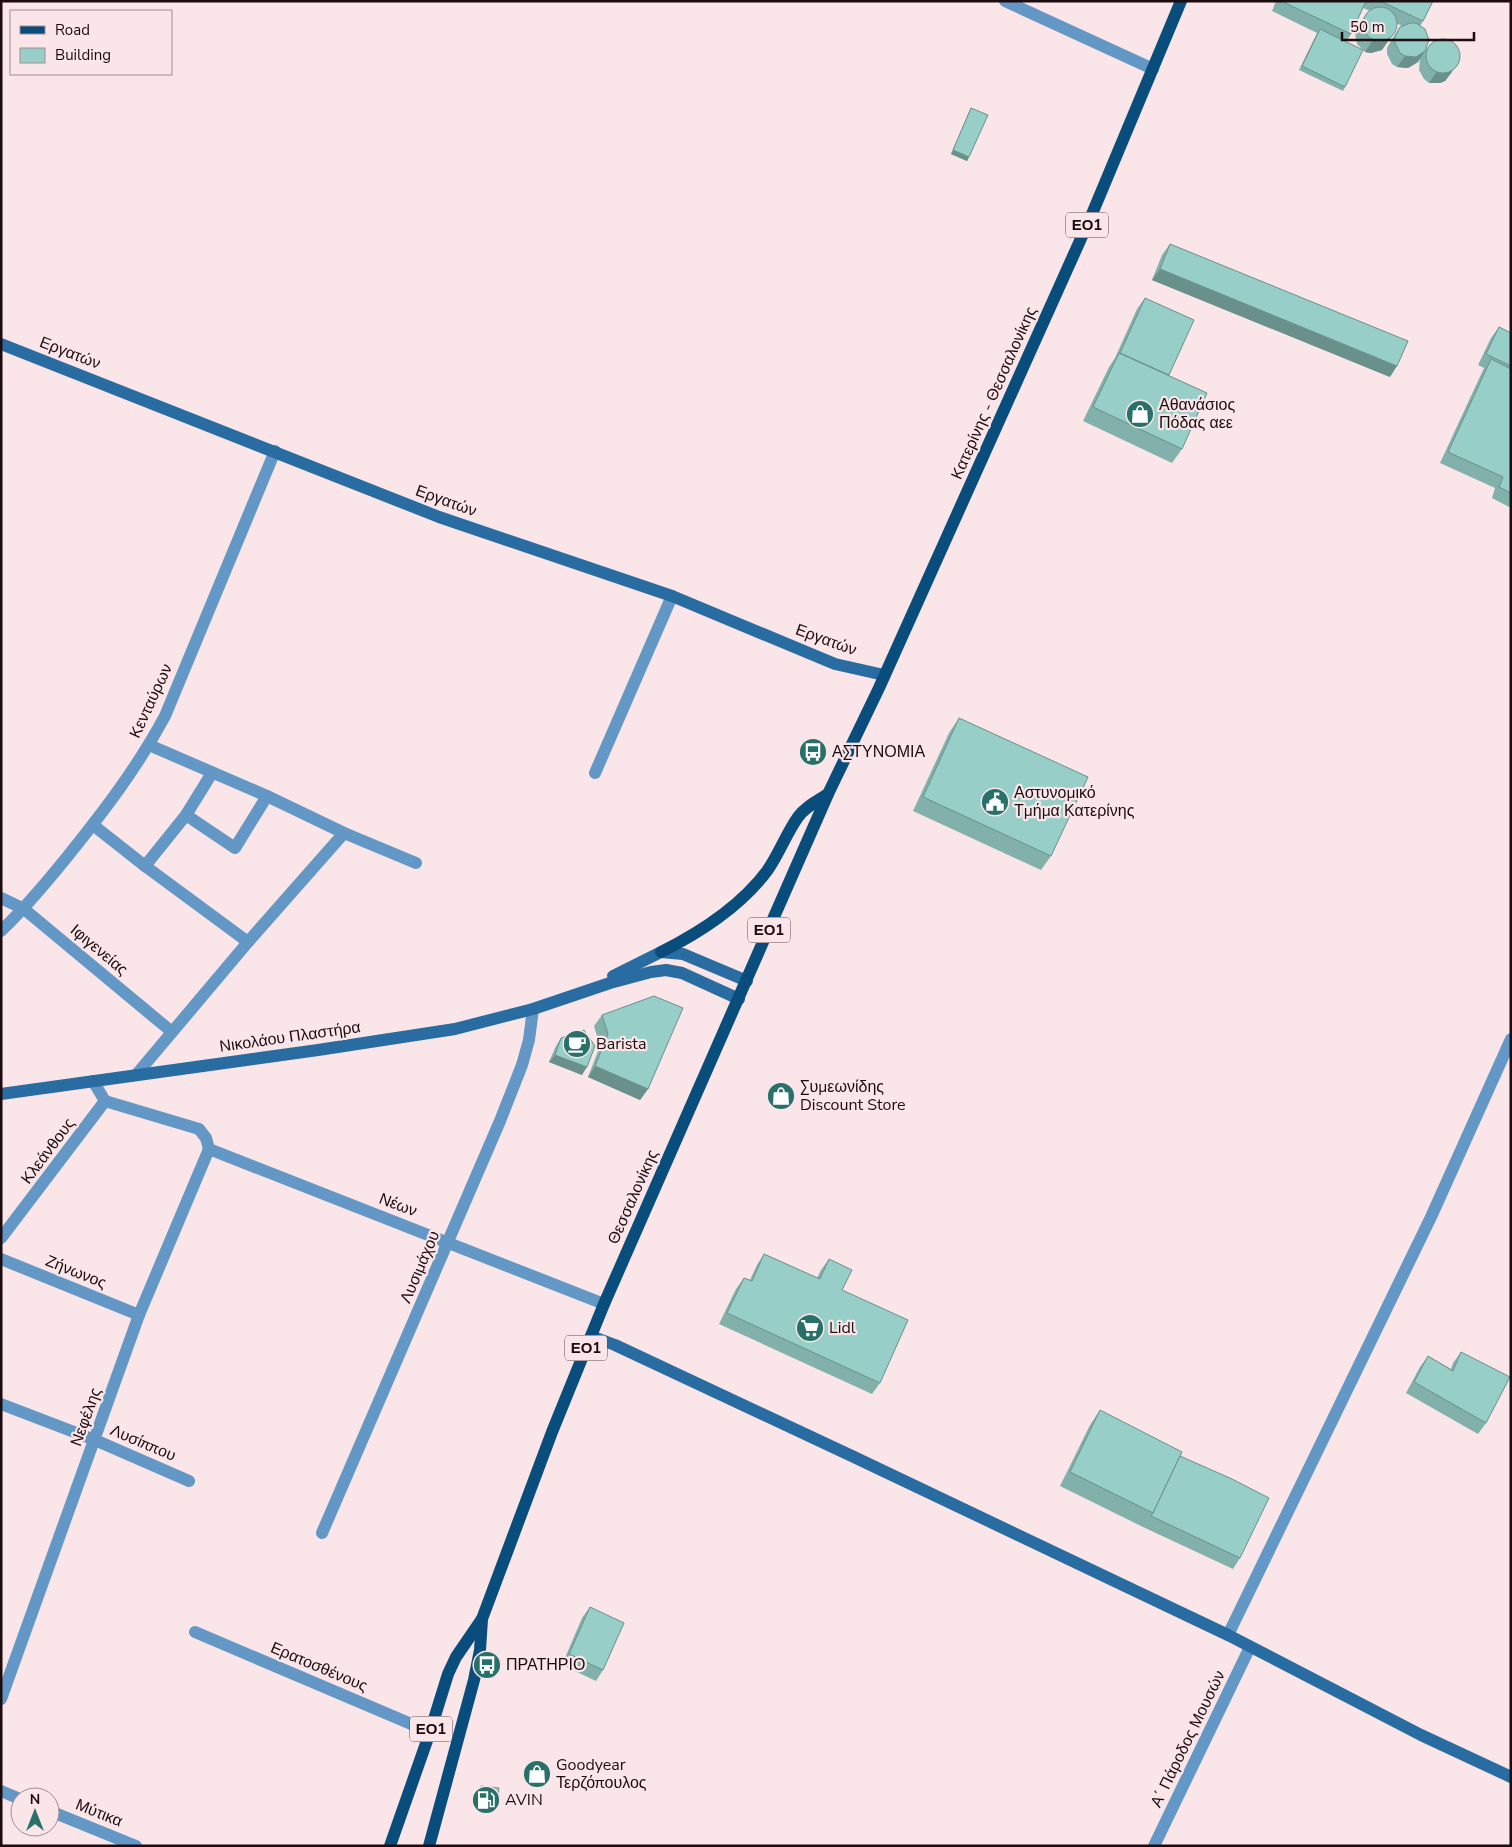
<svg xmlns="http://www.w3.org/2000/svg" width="1512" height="1847" viewBox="0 0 1512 1847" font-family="'Nunito Sans',sans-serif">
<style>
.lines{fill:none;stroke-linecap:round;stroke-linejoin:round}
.street{stroke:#6397c5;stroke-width:12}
.secondary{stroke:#296ca1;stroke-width:12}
.primary{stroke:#084d7c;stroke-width:12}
.wall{fill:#82b1ab}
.shaded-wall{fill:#6a908b}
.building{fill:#97cec7;stroke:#6a908b}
.labels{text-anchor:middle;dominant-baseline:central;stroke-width:4.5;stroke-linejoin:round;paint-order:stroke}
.shield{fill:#fae5e8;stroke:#5f4d51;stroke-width:1}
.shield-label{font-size:15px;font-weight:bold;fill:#1c0c10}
.street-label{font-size:16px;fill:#1c0c10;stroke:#fae5e8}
.poi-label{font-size:16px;fill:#1c0c10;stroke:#fae5e8;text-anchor:start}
</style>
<rect width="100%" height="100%" fill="#fae5e8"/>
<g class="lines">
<g class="street">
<polyline points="1005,1 1153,69"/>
<polyline points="149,745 267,796 344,833 416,863"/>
<polyline points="595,773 672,596"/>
<polyline points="186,815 235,848 267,796"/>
<polyline points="93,825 145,866 248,942"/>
<polyline points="145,866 186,815 212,773"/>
<polyline points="1,898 24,909 172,1032"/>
<path d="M 1,931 C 25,908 46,883 67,857 C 104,811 137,768 165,716 L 275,451"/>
<polyline points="136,1075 248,942 344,833"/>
<polyline points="105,1101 199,1129 206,1138 209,1149"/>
<polyline points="209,1149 604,1304"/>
<polyline points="1,1238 105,1101 93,1081"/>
<polyline points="1,1259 139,1315"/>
<polyline points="1,1404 95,1440 189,1481"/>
<polyline points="322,1533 500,1121 522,1065 529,1040 533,1009"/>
<polyline points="195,1632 430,1732"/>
<polyline points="1228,1635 1431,1217 1511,1039"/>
<polyline points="1,1699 139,1315 209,1149"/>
<polyline points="1,1791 20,1799"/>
<polyline points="50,1811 136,1846"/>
<polyline points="1154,1846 1250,1647"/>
</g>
<g class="secondary">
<polyline points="1,344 439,517 672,596 835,664 884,675"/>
<polyline points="613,976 661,952 683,954 747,981"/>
<polyline points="1,1094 318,1050 455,1029 533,1009 610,983 651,972 666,970 682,973 739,999"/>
<polyline points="591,1336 615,1345 854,1457 1228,1635 1421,1735 1511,1777"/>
</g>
<g class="primary">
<path d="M 661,952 C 701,932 740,907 767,871 C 779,854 786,834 798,817 C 805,807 817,801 828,794"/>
<polyline points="390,1846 430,1732 448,1674 456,1657 482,1619"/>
<polyline points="429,1846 474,1680 480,1650 482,1619 552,1432 604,1304 828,794 879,688 1092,214 1181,1"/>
</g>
</g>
<g class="wall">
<polygon points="1276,1 1433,1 1423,21 1420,26 1425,51 1418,62 1408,68 1397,67 1392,64 1387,54 1387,48 1392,39 1400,27 1402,26 1396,23 1382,50 1371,53 1365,52 1357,44 1355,33 1360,23 1368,12 1370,11 1363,8 1351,34 1346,42 1345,87 1343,91 1299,70 1317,33 1272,11"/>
<polygon points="1428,47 1452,72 1445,81 1440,83 1429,83 1424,79 1419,70 1420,58"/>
<polygon points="971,108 969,157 967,161 951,154 969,112"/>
<polygon points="1170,244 1390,377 1152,280 1162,255"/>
<polygon points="1145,298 1169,375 1182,449 1172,463 1083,421 1109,367 1115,358 1137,309"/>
<polygon points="1499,327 1511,333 1511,505 1509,507 1492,498 1495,488 1440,463 1484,368 1478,365 1491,338"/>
<polygon points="959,718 1051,856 1041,870 913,811 949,733"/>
<polygon points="602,1015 648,1089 640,1100 588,1077 600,1046 594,1026"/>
<polygon points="561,1038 582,1075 549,1062 556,1046"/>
<polygon points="764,1254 817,1278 821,1270 829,1259 842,1290 880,1383 872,1394 719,1324 736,1289 744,1278 750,1280 757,1265"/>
<polygon points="1461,1352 1486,1423 1478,1434 1406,1393 1420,1367 1428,1356 1451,1369 1453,1363"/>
<polygon points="1100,1410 1180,1456 1240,1558 1233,1569 1143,1527 1060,1486 1090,1425"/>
<polygon points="590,1607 603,1670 596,1681 562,1665 582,1618"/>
<polygon points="481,1786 496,1808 494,1812 476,1810 478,1790"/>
</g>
<g class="shaded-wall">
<polygon points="1396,30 1382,50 1371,53 1365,52 1373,40"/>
<polygon points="1425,51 1418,62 1408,68 1397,67 1405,56"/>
<polygon points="1460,61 1445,81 1440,83 1429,83 1437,71"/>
<polygon points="953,150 969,157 967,161 951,154"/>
<polygon points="1160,269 1397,366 1390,377 1152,280"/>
<polygon points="555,1055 587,1067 582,1075 549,1062"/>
<polygon points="595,1066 648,1089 640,1100 588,1077"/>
<polygon points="478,1806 496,1808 494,1812 476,1810"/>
</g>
<g class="building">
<polygon points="1281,1 1366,1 1351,34"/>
<polygon points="1380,1 1433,1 1423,21"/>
<circle cx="1380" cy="24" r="17"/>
<polygon points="1410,23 1416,23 1425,29 1429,40 1425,51 1416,57 1405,56 1400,53 1395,43 1395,37 1400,27"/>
<polygon points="1320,29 1363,50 1345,87 1302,66"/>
<circle cx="1443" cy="56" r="17"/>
<polygon points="971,108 988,115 969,157 953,150"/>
<polygon points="1170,244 1408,341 1397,366 1160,269"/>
<polygon points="1145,298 1194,320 1169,375 1120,353"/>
<polygon points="1499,327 1511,333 1511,366 1486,354"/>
<polygon points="1119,353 1207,393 1182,449 1093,407"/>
<polygon points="1491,359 1511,369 1511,493 1499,487 1503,477 1448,452"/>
<polygon points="959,718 1088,777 1051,856 923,797"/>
<polygon points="654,996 683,1008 648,1089 595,1066 608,1034 602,1015"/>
<polygon points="584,1030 595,1046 587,1067 555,1055 561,1038"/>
<polygon points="764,1254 820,1279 829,1259 852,1270 842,1290 908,1320 880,1383 727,1313 744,1278 752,1281"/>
<polygon points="1461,1352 1510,1377 1486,1423 1414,1382 1428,1356 1453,1371"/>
<polygon points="1100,1410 1182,1452 1153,1513 1070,1472"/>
<polygon points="1180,1456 1232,1479 1269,1498 1240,1558 1151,1516 1153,1513"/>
<polygon points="590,1607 624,1623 603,1670 569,1654"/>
<polygon points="481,1786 499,1788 496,1808 478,1806"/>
</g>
<defs>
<symbol id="shop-disc" viewBox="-11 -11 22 22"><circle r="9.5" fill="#28716a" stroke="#fae5e8"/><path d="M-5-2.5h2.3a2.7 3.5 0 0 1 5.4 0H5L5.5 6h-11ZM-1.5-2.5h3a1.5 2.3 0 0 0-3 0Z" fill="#fff"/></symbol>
<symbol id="bus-disc" viewBox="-11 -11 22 22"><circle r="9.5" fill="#28716a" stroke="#fae5e8"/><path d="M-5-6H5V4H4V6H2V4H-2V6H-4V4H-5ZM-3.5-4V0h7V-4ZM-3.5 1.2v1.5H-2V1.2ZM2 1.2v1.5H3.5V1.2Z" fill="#fff"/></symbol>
<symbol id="civic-disc" viewBox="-11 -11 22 22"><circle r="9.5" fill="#28716a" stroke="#fae5e8"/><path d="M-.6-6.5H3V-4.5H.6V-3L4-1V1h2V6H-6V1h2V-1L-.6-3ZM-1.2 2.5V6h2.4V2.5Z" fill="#fff"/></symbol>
<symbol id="cafe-disc" viewBox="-11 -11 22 22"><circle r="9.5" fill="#28716a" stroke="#fae5e8"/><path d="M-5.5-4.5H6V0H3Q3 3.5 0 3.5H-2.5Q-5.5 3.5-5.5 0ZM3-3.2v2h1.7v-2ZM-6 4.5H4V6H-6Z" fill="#fff"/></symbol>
<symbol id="supermarket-disc" viewBox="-11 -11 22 22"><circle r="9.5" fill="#28716a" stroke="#fae5e8"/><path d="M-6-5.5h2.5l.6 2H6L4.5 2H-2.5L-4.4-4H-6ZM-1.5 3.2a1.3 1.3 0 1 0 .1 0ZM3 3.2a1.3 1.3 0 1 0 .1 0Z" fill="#fff"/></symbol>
<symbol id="fuel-disc" viewBox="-11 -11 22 22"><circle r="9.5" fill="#28716a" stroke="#fae5e8"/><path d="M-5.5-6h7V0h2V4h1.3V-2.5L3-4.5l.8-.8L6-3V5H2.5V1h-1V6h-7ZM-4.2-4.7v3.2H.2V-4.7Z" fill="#fff"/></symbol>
</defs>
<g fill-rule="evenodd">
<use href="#shop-disc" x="1124" y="398" width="32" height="32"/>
<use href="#bus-disc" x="797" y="736" width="32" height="32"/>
<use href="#civic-disc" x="979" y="786" width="32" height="32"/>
<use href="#cafe-disc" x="561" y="1028" width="32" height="32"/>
<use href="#shop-disc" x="765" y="1080" width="32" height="32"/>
<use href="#supermarket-disc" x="794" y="1312" width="32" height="32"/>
<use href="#bus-disc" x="471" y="1649" width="32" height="32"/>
<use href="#shop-disc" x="521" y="1758" width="32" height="32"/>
<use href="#fuel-disc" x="470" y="1784" width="32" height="32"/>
</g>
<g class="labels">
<g class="shield">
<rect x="1066" y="212.5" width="42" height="25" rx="4"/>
<rect x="748" y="917.5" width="42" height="25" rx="4"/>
<rect x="565" y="1335.5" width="42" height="25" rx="4"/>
<rect x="410" y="1716.5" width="42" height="25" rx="4"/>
</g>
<g class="shield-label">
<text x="1087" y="225">ΕΟ1</text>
<text x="769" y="930">ΕΟ1</text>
<text x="586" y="1348">ΕΟ1</text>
<text x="431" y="1729">ΕΟ1</text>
</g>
<g class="street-label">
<text transform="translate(70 353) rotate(21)">Εργατών</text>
<text transform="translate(994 393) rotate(-66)">Κατερίνης - Θεσσαλονίκης</text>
<text transform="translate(446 501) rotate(20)">Εργατών</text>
<text transform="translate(826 640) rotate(20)">Εργατών</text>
<text transform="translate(151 701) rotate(-65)">Κενταύρων</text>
<text transform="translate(99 950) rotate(40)">Ιφιγενείας</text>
<text transform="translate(290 1037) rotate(-8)">Νικολάου Πλαστήρα</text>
<text transform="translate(48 1151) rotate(-53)">Κλεάνθους</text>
<text transform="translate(633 1197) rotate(-66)">Θεσσαλονίκης</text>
<text transform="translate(398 1205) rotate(21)">Νέων</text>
<text transform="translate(420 1267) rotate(-67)">Λυσιμάχου</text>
<text transform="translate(76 1272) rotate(22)">Ζήνωνος</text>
<text transform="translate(86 1417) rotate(-70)">Νεφέλης</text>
<text transform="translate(143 1443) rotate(23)">Λυσίππου</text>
<text transform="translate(319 1667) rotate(23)">Ερατοσθένους</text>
<text transform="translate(1188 1739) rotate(-64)">Α΄ Πάροδος Μουσών</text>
<text transform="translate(99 1813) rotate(22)">Μύτικα</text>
</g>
<g class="poi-label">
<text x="1159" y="405">Αθανάσιος<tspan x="1159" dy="18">Πόδας αεε</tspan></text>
<text x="832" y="752">ΑΣΤΥΝΟΜΙΑ</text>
<text x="1014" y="793">Αστυνομικό<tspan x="1014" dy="18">Τμήμα Κατερίνης</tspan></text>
<text x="596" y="1044">Barista</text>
<text x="800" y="1087">Συμεωνίδης<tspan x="800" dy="18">Discount Store</tspan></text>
<text x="829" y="1328">Lidl</text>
<text x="506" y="1665">ΠΡΑΤΗΡΙΟ</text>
<text x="556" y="1765">Goodyear<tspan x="556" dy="18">Τερζόπουλος</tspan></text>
<text x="505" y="1800">AVIN</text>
</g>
</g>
<rect width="1512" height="1847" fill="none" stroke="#1c0c10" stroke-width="5"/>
<rect x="10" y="10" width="162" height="65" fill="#fae5e8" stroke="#a18e92"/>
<rect x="20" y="26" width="25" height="8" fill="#084d7c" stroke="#a18e92"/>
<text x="55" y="35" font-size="15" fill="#1c0c10">Road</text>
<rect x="20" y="48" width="25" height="15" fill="#97cec7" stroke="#a18e92"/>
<text x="55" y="60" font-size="15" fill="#1c0c10">Building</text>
<g transform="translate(35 1812)"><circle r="24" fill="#fae5e8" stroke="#a18e92"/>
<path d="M0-4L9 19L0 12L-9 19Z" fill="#28716a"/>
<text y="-8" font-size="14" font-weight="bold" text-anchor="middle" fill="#1c0c10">N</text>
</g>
<path d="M1342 32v8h132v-8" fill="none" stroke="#1c0c10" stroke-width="2.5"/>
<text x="1350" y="32" font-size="15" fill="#1c0c10" stroke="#fae5e8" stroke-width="4" paint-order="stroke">50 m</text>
</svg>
